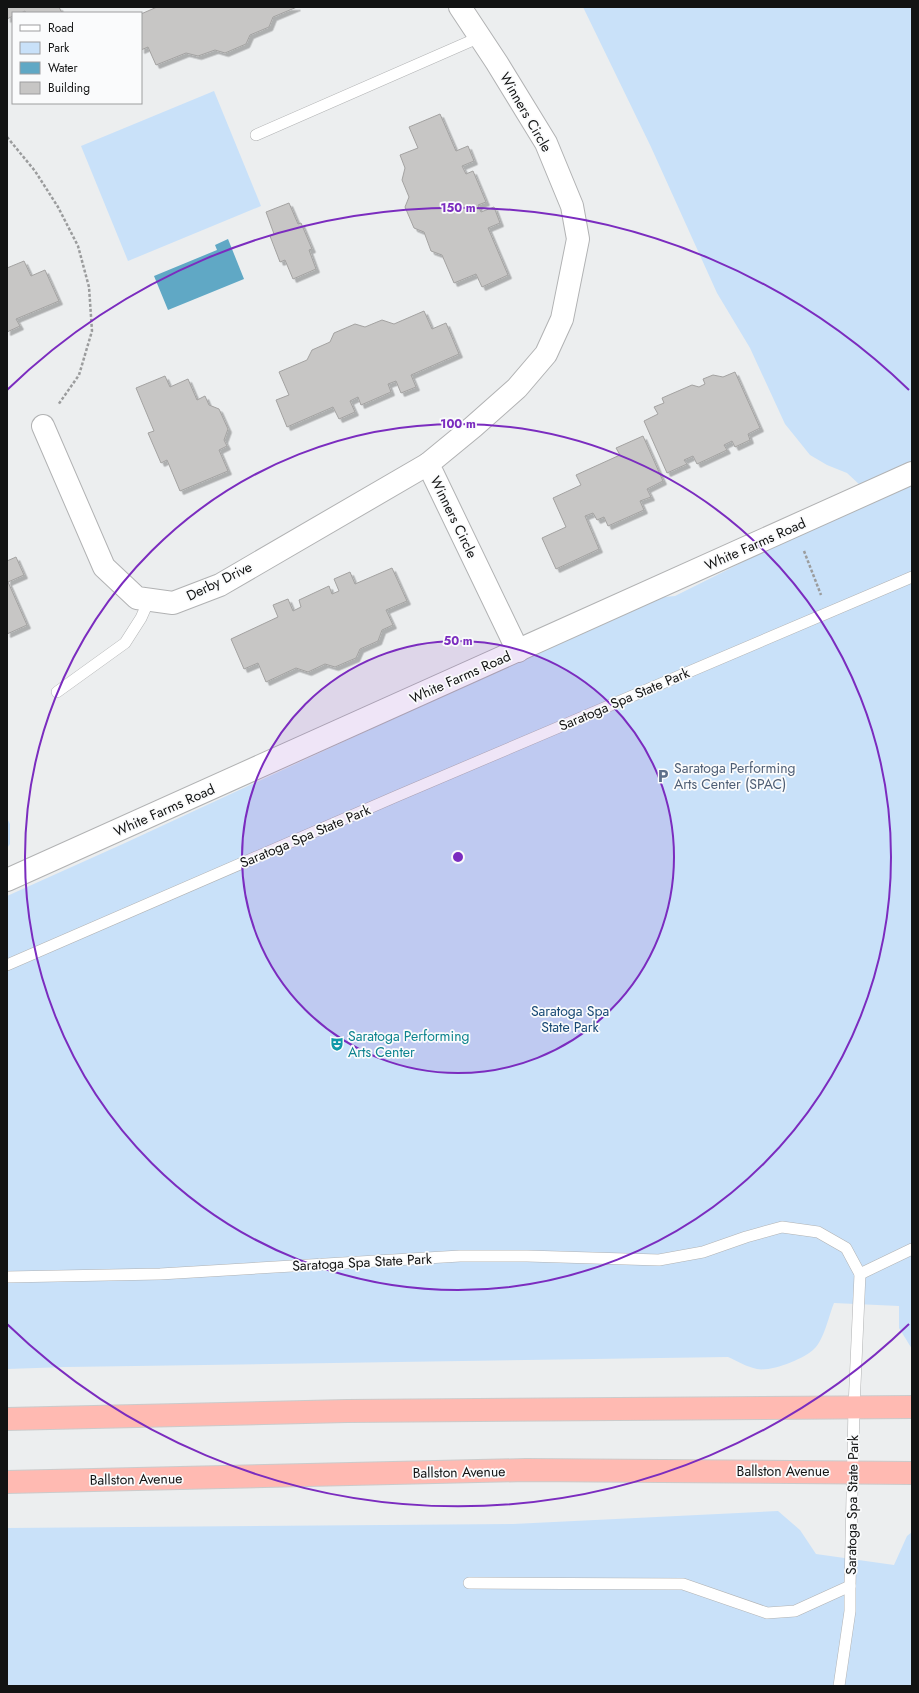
<svg xmlns="http://www.w3.org/2000/svg" width="919" height="1693" viewBox="0 0 919 1693" font-family="Jost,sans-serif">
<style>
.green{fill:#c9e1f9}
.water{fill:#60a8c5}
.building{fill:#c7c6c5;stroke:#a3a2a1;filter:url(#shadow)}
.lines{fill:none;stroke-linecap:round;stroke-linejoin:round}
.service-casing{stroke:#b1b2b3;stroke-width:12}
.minor-casing{stroke:#b1b2b3;stroke-width:24}
.trunk-casing{stroke:#cbcbcb;stroke-width:24}
.path{stroke:#9b9c9d;stroke-width:2.5;stroke-dasharray:3 2;stroke-linecap:butt}
.service{stroke:#fff;stroke-width:11}
.minor{stroke:#fff;stroke-width:22}
.trunk{stroke:#ffbab2;stroke-width:22}
.ring{fill:none;stroke:#7b2cbf;stroke-width:2}
.labels{text-anchor:middle;dominant-baseline:central;stroke-width:3.5;stroke-linejoin:round;paint-order:stroke}
.street-label{font-size:14px;fill:#121313;stroke:#fafbfc}
.service-label{font-size:14px;fill:#4e5e75;stroke:#fafbfc;text-anchor:start}
.park-label{font-size:14px;fill:#184975;stroke:#fafbfc}
.culture-label{font-size:14px;fill:#0d838f;stroke:#fafbfc;text-anchor:start}
.centre{fill:#7b2cbf;stroke:#fafbfc;stroke-width:2}
.ring-label{font-size:12px;text-anchor:middle;font-weight:bold;fill:#7b2cbf;stroke:#fafbfc;stroke-width:3.5;stroke-linejoin:round;paint-order:stroke}
</style>
<defs>
<filter id="shadow"><feDropShadow dx="3.5" dy="3.5" stdDeviation="0" flood-color="#0004"/></filter>
</defs>
<rect width="100%" height="100%" fill="#eceeef"/>
<g class="green">
<path d="M 583,7 L 912,7 L 912,1349 L 899,1328 L 899,1306 L 834,1303 C 829,1315 824,1340 814,1349 C 804,1359 771,1372 757,1369 C 747,1367 737,1361 728,1357 L 66,1367 L 7,1369 L 7,896 L 125,843 L 654,598 L 675,596 L 823,522 L 861,486 L 847,473 L 827,465 L 810,455 L 785,424 L 750,348 L 717,293 L 651,147 Z"/>
<polygon points="214,91 261,206 128,261 81,146"/>
<polygon points="7,818 10,824 10,844 7,848"/>
<polygon points="778,1511 800,1530 816,1554 894,1565 907,1536 912,1532 912,1686 7,1686 7,1528 513,1524"/>
</g>
<polygon class="water" points="228,239 244,279 168,310 154,276 217,250 215,245"/>
<g class="building">
<polygon points="7,7 59,7 62,13 26,13 25,11 21,13 13,13 13,16 7,19"/>
<polygon points="157,7 297,7 273,17 269,27 250,35 246,44 225,53 215,50 198,56 186,53 156,65 148,47 141,50 141,14"/>
<polygon points="440,114 456,151 468,146 474,161 462,166 466,174 473,171 486,202 478,205 481,212 494,207 500,223 488,228 508,275 482,287 476,274 454,283 442,255 431,251 424,232 414,228 405,207 409,197 402,180 405,168 400,155 418,148 409,127"/>
<polygon points="289,203 298,224 301,223 312,249 309,250 316,269 293,279 285,260 280,262 270,236 274,234 266,212"/>
<polygon points="24,261 31,276 45,270 59,301 16,319 20,326 7,332 7,268"/>
<polygon points="424,311 432,329 446,323 459,354 411,375 416,387 401,393 396,381 388,384 391,392 361,405 358,397 350,401 355,412 339,419 333,407 287,427 276,400 289,395 279,372 307,360 312,350 330,342 334,333 355,324 365,327 382,320 394,324"/>
<polygon points="735,372 760,428 748,434 750,440 735,447 732,441 724,445 727,450 697,464 693,456 684,460 687,464 667,473 644,421 658,414 654,407 664,403 662,398 692,385 699,387 705,384 703,379 713,375 723,377"/>
<polygon points="165,376 170,387 188,379 197,400 205,396 209,405 219,409 228,429 224,440 227,446 219,450 228,471 180,491 167,460 161,463 148,433 154,431 136,388"/>
<polygon points="643,436 663,481 647,489 651,497 640,501 644,510 608,526 604,517 597,520 593,513 585,516 599,549 556,569 542,538 566,527 553,498 581,485 576,475 620,455 616,448"/>
<polygon points="16,557 24,575 8,582 27,625 7,634 7,561"/>
<polygon points="392,568 407,601 386,610 393,625 382,630 378,641 360,649 356,658 335,667 325,664 308,672 296,668 266,682 258,663 244,669 231,639 278,617 273,605 288,599 293,611 301,607 299,600 329,586 332,594 339,591 334,579 350,572 355,584"/>
</g>
<g class="lines">
<defs>
<g id="service">
<polyline points="256,135 480,37"/>
<polyline points="57,692 125,643 141,618 149,600"/>
<polyline points="7,965 397,796 912,577"/>
<polyline points="860,1274 912,1249"/>
<polyline points="7,1277 160,1274 460,1256 527,1256 659,1260 703,1252 746,1237 782,1227 818,1232 846,1248 860,1274 854,1407 850,1586 795,1611 767,1613 683,1584 469,1583"/>
<polyline points="839,1686 850,1611 850,1586"/>
</g>
<g id="minor">
<polyline points="460,7 497,63 546,143 572,206 578,239 562,319 546,354 517,388 473,427 428,464 518,651"/>
<polyline points="43,426 104,567 137,598 173,603 220,585 428,464"/>
<polyline points="7,880 912,473"/>
</g>
<g id="trunk">
<polyline points="7,1419 347,1411 912,1407"/>
<polyline points="7,1482 526,1470 912,1473"/>
</g>
</defs>
<use href="#service" class="service-casing"/>
<use href="#minor" class="minor-casing"/>
<use href="#trunk" class="trunk-casing"/>
<g class="path">
<polyline points="7,137 35,171 58,207 78,246 89,287 92,331 79,375 58,405"/>
<polyline points="804,551 821,595"/>
</g>
<use href="#service" class="service"/>
<use href="#minor" class="minor"/>
<use href="#trunk" class="trunk"/>
</g>
<circle cx="458" cy="857" r="216" fill="#7b2cbf" fill-opacity=".12"/>
<g class="ring">
<circle cx="458" cy="857" r="216"/>
<circle cx="458" cy="857" r="433"/>
<path d="M909 1324A649 649 0 0 1 7 1324M7 390A649 649 0 0 1 909 390"/>
</g>
<defs>
<symbol id="parking-bare" viewBox="-9 -9 18 18"><path d="M-3.5-5.5H1a3.5 3.5 0 0 1 0 7H-1V5.5H-3.5ZM-1-3.4V-.6H.8a1.4 1.4 0 0 0 0-2.8Z" fill="#5c6f8a" stroke="#fafbfc" stroke-width="2.5" paint-order="stroke"/></symbol>
<symbol id="theatre-bare" viewBox="-9 -9 18 18"><path d="M-5-5.5Q0-4 5-5.5V0Q5 5 0 6Q-5 5-5 0ZM-3.3-2.5H-1v1.5H-3.3ZM1-2.5H3.3v1.5H1ZM-2.8 1Q0 5.5 2.8 1Z" fill="#0f9aa8" stroke="#fafbfc" stroke-width="2.5" paint-order="stroke"/></symbol>
</defs>
<g fill-rule="evenodd">
<use href="#parking-bare" x="653" y="766" width="20" height="20"/>
<use href="#theatre-bare" x="327" y="1034" width="20" height="20"/>
</g>
<g class="labels">
<g class="street-label">
<text transform="translate(526 112) rotate(60)">Winners Circle</text>
<text transform="translate(454 517) rotate(64)">Winners Circle</text>
<text transform="translate(755 544) rotate(-24)">White Farms Road</text>
<text transform="translate(219 581) rotate(-26)">Derby Drive</text>
<text transform="translate(460 677) rotate(-24)">White Farms Road</text>
<text transform="translate(624 699) rotate(-23)">Saratoga Spa State Park</text>
<text transform="translate(164 810) rotate(-24)">White Farms Road</text>
<text transform="translate(305 836) rotate(-23)">Saratoga Spa State Park</text>
<text transform="translate(362 1262) rotate(-3)">Saratoga Spa State Park</text>
<text x="783" y="1471">Ballston Avenue</text>
<text transform="translate(459 1472) rotate(-1)">Ballston Avenue</text>
<text transform="translate(136 1479) rotate(-1)">Ballston Avenue</text>
<text transform="translate(852 1505) rotate(-89)">Saratoga Spa State Park</text>
</g>
<g class="service-label">
<text x="674" y="768">Saratoga Performing<tspan x="674" dy="16">Arts Center (SPAC)</tspan></text>
</g>
<g class="park-label">
<text x="570" y="1011">Saratoga Spa<tspan x="570" dy="16">State Park</tspan></text>
</g>
<g class="culture-label">
<text x="348" y="1036">Saratoga Performing<tspan x="348" dy="16">Arts Center</tspan></text>
</g>
</g>
<circle cx="458" cy="857" r="6" class="centre"/>
<g class="ring-label">
<text x="458" y="212">150 m</text>
<text x="458" y="428">100 m</text>
<text x="458" y="645">50 m</text>
</g>
<rect width="919" height="1693" fill="none" stroke="#121313" stroke-width="16"/>
<rect x="12" y="12" width="130" height="92" fill="#fafbfc" stroke="#9d9e9f"/>
<rect x="20" y="25" width="20" height="6" fill="#ffffff" stroke="#9d9e9f"/>
<text x="48" y="32" font-size="12" fill="#121313">Road</text>
<rect x="20" y="42" width="20" height="12" fill="#c9e1f9" stroke="#9d9e9f"/>
<text x="48" y="52" font-size="12" fill="#121313">Park</text>
<rect x="20" y="62" width="20" height="12" fill="#60a8c5" stroke="#9d9e9f"/>
<text x="48" y="72" font-size="12" fill="#121313">Water</text>
<rect x="20" y="82" width="20" height="12" fill="#c7c6c5" stroke="#9d9e9f"/>
<text x="48" y="92" font-size="12" fill="#121313">Building</text>
</svg>
